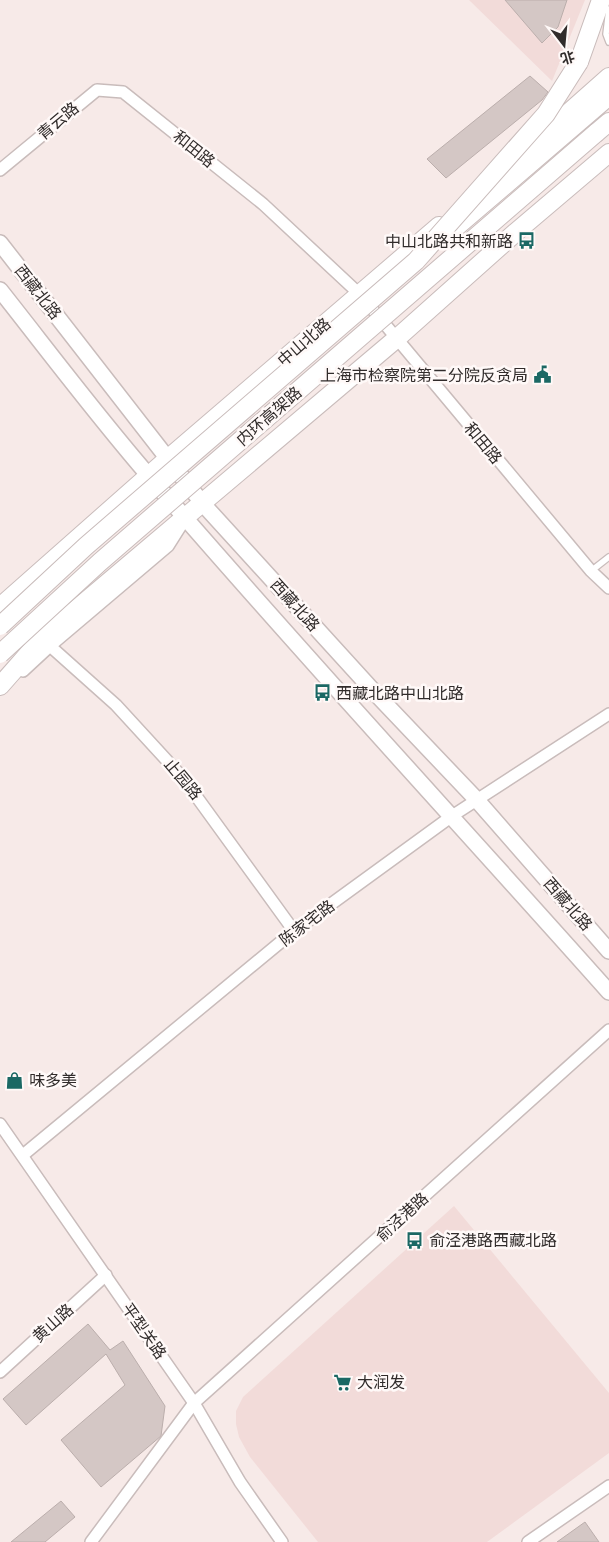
<svg xmlns="http://www.w3.org/2000/svg" width="609" height="1542" viewBox="0 0 609 1542" font-family="Montserrat,'Noto Sans SC',sans-serif">
<style>
.built{fill:#f2dbd9}
.building{fill:#d4c7c5;stroke:#bbaeac}
.lines{fill:none;stroke-linecap:round;stroke-linejoin:round}
.service-casing{stroke:#c9bcbb;stroke-width:8}
.minor-casing{stroke:#c9bcbb;stroke-width:14}
.secondary-casing{stroke:#c9bcbb;stroke-width:18}
.primary-casing{stroke:#c9bcbb;stroke-width:20}
.trunk-casing{stroke:#c9bcbb;stroke-width:20}
.service{stroke:#fff;stroke-width:5.5}
.minor{stroke:#fff;stroke-width:11}
.secondary{stroke:#fff;stroke-width:15}
.primary{stroke:#fff;stroke-width:18}
.trunk{stroke:#fff;stroke-width:18}
.trunk-bridge-casing{stroke:#c9bcbb;stroke-width:20;stroke-linecap:butt}
.trunk-bridge{stroke:#fff;stroke-width:18}
.labels{text-anchor:middle;dominant-baseline:central;stroke-width:5;stroke-linejoin:round;paint-order:stroke}
.street-label{font-size:16px;fill:#312c2b;stroke:#fff9f8}
.poi-label{font-size:16px;fill:#312c2b;stroke:#fff9f8;text-anchor:start}
</style>
<rect width="100%" height="100%" fill="#f7eae8"/>
<g class="built">
<polygon points="469,0 585,0 552,81"/>
<polygon points="454,1206 609,1393 609,1453 487,1542 318,1542 250,1457 239,1437 236,1424 236,1411 243,1397"/>
</g>
<g class="building">
<polygon points="505,0 567,0 558,27 542,43"/>
<polygon points="530,76 548,92 542,100 446,178 427,159"/>
<polygon points="88,1324 110,1350 123,1341 165,1406 161,1436 101,1487 61,1440 125,1385 106,1354 26,1425 3,1399"/>
<polygon points="61,1501 75,1517 45,1542 11,1542"/>
<polygon points="585,1522 599,1542 557,1542"/>
</g>
<g class="lines">
<defs>
<g id="service">
<polyline points="609,9 606,34 609,42"/>
<polyline points="591,571 609,557"/>
</g>
<g id="minor">
<polyline points="0,170 97,90 123,92 263,204 353,288"/>
<polyline points="363,298 591,571 609,588"/>
<polyline points="50,646 116,705 183,778 294,931"/>
<polyline points="23,671 50,646 168,546 180,527"/>
<polyline points="0,1124 194,1403 240,1482 282,1542"/>
<polyline points="23,1155 294,931 452,816 609,714"/>
<polyline points="0,1372 106,1275"/>
<polyline points="91,1542 194,1403 609,1030"/>
<polyline points="528,1542 609,1486"/>
</g>
<g id="secondary">
<polyline points="0,243 203,504 377,695 476,799 609,951"/>
<path d="M 0,290 C 49,352 97,416 149,476 C 299,651 456,820 609,992"/>
</g>
<g id="primary">
<polyline points="504,170 609,77"/>
<polyline points="0,607 163,463 439,226"/>
<polyline points="34,645 396,339 516,232 609,153"/>
</g>
<g id="trunk">
<polyline points="579,62 601,0"/>
<polyline points="596,133 609,122"/>
<polyline points="448,234 609,96"/>
<polyline points="0,686 44,636"/>
</g>
</defs>
<use href="#service" class="service-casing"/>
<use href="#minor" class="minor-casing"/>
<use href="#secondary" class="secondary-casing"/>
<use href="#primary" class="primary-casing"/>
<use href="#trunk" class="trunk-casing"/>
<use href="#service" class="service"/>
<use href="#minor" class="minor"/>
<use href="#secondary" class="secondary"/>
<use href="#primary" class="primary"/>
<use href="#trunk" class="trunk"/>
<defs>
<g id="trunk-bridge">
<polyline points="0,626 86,546 416,261 546,114 579,62"/>
<polyline points="0,654 100,562 596,133"/>
</g>
</defs>
<use href="#trunk-bridge" class="trunk-bridge-casing"/>
<use href="#trunk-bridge" class="trunk-bridge"/>
</g>
<defs>
<symbol id="bus-bare" viewBox="-9 -9 18 18"><path d="M-5-6H5V4H4V6H2V4H-2V6H-4V4H-5ZM-3.5-4V0h7V-4ZM-3.5 1.2v1.5H-2V1.2ZM2 1.2v1.5H3.5V1.2Z" fill="#1b6864" stroke="#fff9f8" stroke-width="2.5" paint-order="stroke"/></symbol>
<symbol id="civic-bare" viewBox="-9 -9 18 18"><path d="M-.6-6.5H3V-4.5H.6V-3L4-1V1h2V6H-6V1h2V-1L-.6-3ZM-1.2 2.5V6h2.4V2.5Z" fill="#1b6864" stroke="#fff9f8" stroke-width="2.5" paint-order="stroke"/></symbol>
<symbol id="shop-bare" viewBox="-9 -9 18 18"><path d="M-5-2.5h2.3a2.7 3.5 0 0 1 5.4 0H5L5.5 6h-11ZM-1.5-2.5h3a1.5 2.3 0 0 0-3 0Z" fill="#1b6864" stroke="#fff9f8" stroke-width="2.5" paint-order="stroke"/></symbol>
<symbol id="supermarket-bare" viewBox="-9 -9 18 18"><path d="M-6-5.5h2.5l.6 2H6L4.5 2H-2.5L-4.4-4H-6ZM-1.5 3.2a1.3 1.3 0 1 0 .1 0ZM3 3.2a1.3 1.3 0 1 0 .1 0Z" fill="#1b6864" stroke="#fff9f8" stroke-width="2.5" paint-order="stroke"/></symbol>
</defs>
<g fill-rule="evenodd">
<use href="#bus-bare" x="514" y="228" width="25" height="25"/>
<use href="#civic-bare" x="530" y="362" width="25" height="25"/>
<use href="#bus-bare" x="310" y="680" width="25" height="25"/>
<use href="#shop-bare" x="2" y="1068" width="25" height="25"/>
<use href="#bus-bare" x="402" y="1228" width="25" height="25"/>
<use href="#supermarket-bare" x="330" y="1370" width="25" height="25"/>
</g>
<g class="labels">
<g class="street-label">
<text transform="translate(58 121) rotate(-40)">青云路</text>
<text transform="translate(194 149) rotate(39)">和田路</text>
<text transform="translate(38 292) rotate(52)">西藏北路</text>
<text transform="translate(304 342) rotate(-41)">中山北路</text>
<text transform="translate(269 416) rotate(-41)">内环高架路</text>
<text transform="translate(483 443) rotate(50)">和田路</text>
<text transform="translate(295 605) rotate(48)">西藏北路</text>
<text transform="translate(183 779) rotate(50)">止园路</text>
<text transform="translate(568 904) rotate(49)">西藏北路</text>
<text transform="translate(307 923) rotate(-37)">陈家宅路</text>
<text transform="translate(402 1217) rotate(-42)">俞泾港路</text>
<text transform="translate(53 1323) rotate(-42)">黄山路</text>
<text transform="translate(144 1331) rotate(55)">平型关路</text>
</g>
<g class="poi-label">
<text x="513" y="241" text-anchor="end">中山北路共和新路</text>
<text x="528" y="375" text-anchor="end">上海市检察院第二分院反贪局</text>
<text x="336" y="693">西藏北路中山北路</text>
<text x="29" y="1080">味多美</text>
<text x="429" y="1240">俞泾港路西藏北路</text>
<text x="357" y="1382">大润发</text>
</g>
</g>
<g transform="translate(564 45) rotate(164)" stroke="#fff9f8" stroke-width="4" paint-order="stroke">
<path d="M0-4L9 19L0 12L-9 19Z" fill="#312c2b"/>
<text y="-8" font-size="14" font-weight="bold" text-anchor="middle" fill="#312c2b">北</text>
</g>
</svg>
